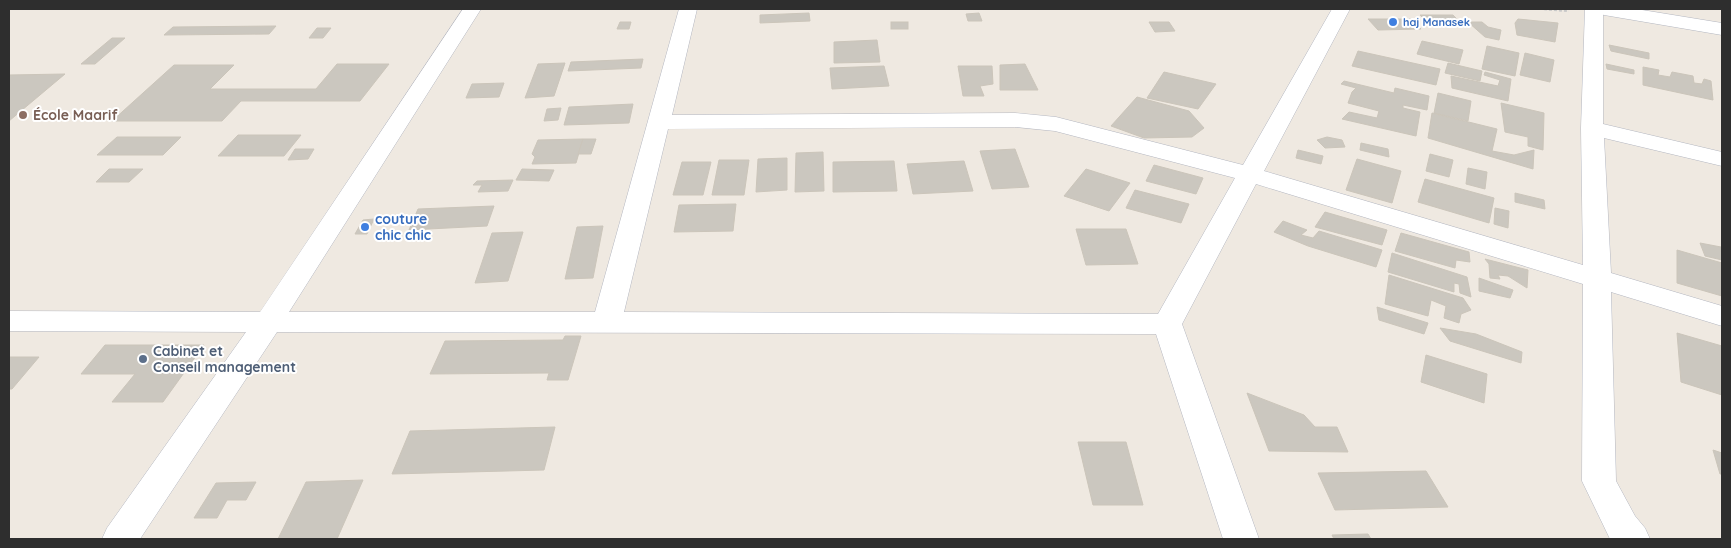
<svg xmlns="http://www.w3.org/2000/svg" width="1731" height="548" viewBox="0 0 1731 548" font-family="Quicksand,sans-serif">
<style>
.building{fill:#cbc7bf;stroke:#cbc5ba}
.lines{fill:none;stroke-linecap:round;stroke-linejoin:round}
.minor-casing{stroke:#b4b7c1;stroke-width:1}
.secondary-casing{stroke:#b4b7c1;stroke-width:1}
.path{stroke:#c9c9c9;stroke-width:2.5;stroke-dasharray:3 2;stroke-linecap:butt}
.minor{fill:#fff;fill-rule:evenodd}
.secondary{fill:#fff;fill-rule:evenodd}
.shop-dot{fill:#3f7fe0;stroke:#fff;stroke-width:2}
.education-dot{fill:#8d6e63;stroke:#fff;stroke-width:2}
.service-dot{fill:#5c6f8a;stroke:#fff;stroke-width:2}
.labels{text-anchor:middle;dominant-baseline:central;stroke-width:4;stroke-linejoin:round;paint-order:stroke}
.far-shop-label{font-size:11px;font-weight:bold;fill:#366cbe;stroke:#fff;text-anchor:start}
.education-label{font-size:14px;font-weight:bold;fill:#785e54;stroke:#fff;text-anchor:start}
.shop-label{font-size:14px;font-weight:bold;fill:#366cbe;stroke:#fff;text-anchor:start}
.service-label{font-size:14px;font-weight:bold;fill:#4e5e75;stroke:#fff;text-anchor:start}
</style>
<rect width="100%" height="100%" fill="#efe9e1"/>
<g class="building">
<polygon points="809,13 810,21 760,23 760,15"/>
<polygon points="979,13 982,21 968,21 966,14"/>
<polygon points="1420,15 1453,15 1463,25 1430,25"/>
<polygon points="1368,19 1411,19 1421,29 1378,30"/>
<polygon points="1518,19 1558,23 1555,42 1517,35 1515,23"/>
<polygon points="620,22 631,22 629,29 617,29"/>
<rect x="891" y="22" width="17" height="7"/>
<polygon points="1149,22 1169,22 1175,31 1155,32"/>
<polygon points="1468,22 1482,22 1488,27 1501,30 1499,40 1485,37"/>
<polygon points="276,26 269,34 164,35 173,27"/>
<polygon points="317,28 331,28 323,38 309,38"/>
<polygon points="112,38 125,38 95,64 81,64"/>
<polygon points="877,40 880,62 834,63 834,42"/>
<polygon points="1422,41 1463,50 1459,64 1417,54"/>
<polygon points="1609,45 1649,53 1649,59 1611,51"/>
<polygon points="1487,46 1519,53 1515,76 1482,69"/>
<polygon points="1358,51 1440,69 1436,85 1352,66"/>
<polygon points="1525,53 1554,60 1550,82 1520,75"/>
<polygon points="643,59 641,68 568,71 571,62"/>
<polygon points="565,63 554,96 525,98 538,64"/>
<polygon points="1448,63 1482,71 1480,81 1445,73"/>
<polygon points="337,64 389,64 360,101 241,101 222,121 112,121 174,65 234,65 210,89 316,89"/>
<polygon points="1025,64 1038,90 1000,90 1000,65"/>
<polygon points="1606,64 1634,70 1634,74 1607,69"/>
<polygon points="884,66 889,86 832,89 830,68"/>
<polygon points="958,66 992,66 993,84 980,86 984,96 963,96"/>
<polygon points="1643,67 1659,70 1658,75 1670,77 1672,72 1693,76 1694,83 1702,84 1704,79 1711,81 1713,100 1643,85"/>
<polygon points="1164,72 1216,84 1198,109 1147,98"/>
<polygon points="1485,72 1511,79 1508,101 1452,88 1451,76 1498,86 1500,80 1484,75"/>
<polygon points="65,74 9,121 9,75"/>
<polygon points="1344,81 1394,93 1395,88 1429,96 1427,110 1403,105 1403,108 1420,112 1416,136 1342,119 1349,112 1377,118 1379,111 1348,103 1352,92 1356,88 1341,84"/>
<polygon points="504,83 499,97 466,98 472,84"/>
<polygon points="1438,93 1471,101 1468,121 1434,113"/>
<polygon points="1137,97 1189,111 1204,128 1192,137 1144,138 1111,126"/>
<polygon points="1501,103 1544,113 1543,150 1528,146 1528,137 1505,132"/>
<polygon points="633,104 629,123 564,125 569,107"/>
<polygon points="561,108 558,120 544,121 547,109"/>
<polygon points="1432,113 1497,129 1492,151 1514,155 1534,150 1533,169 1428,138"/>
<polygon points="238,135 301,135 284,156 218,156"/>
<polygon points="117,137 181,137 163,155 97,155"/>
<polygon points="1327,137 1342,140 1345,147 1325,148 1317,140"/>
<polygon points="583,139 576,163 532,164 535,157 532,154 538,140"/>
<polygon points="583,139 596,139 591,154 578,154"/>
<polygon points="1361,143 1388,149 1389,157 1360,150"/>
<polygon points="295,149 314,149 308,159 288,160"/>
<polygon points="1015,149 1029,187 992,189 980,151"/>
<polygon points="1298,150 1323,156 1321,164 1296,158"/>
<polygon points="823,152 824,191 795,192 796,153"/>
<polygon points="1430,154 1453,160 1449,177 1426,171"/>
<polygon points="787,158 787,190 756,192 758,159"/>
<polygon points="1357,159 1401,171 1392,203 1346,190"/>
<polygon points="719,160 749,160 744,195 712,195"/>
<polygon points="894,161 897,191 833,192 833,162"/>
<polygon points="964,161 973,191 913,194 907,164"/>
<polygon points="682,162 711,162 703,195 673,195"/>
<polygon points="1154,165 1203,178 1196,194 1146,181"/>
<polygon points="1468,168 1487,172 1485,189 1466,184"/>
<polygon points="109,169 143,169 129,182 96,182"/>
<polygon points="522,169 554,170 549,181 516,180"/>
<polygon points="1086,169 1130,183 1109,211 1064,196"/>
<polygon points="1425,179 1494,198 1489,223 1418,202"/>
<polygon points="513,180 508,191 478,192 482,185 473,185 477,181"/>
<polygon points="1135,190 1189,204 1181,223 1126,208"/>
<polygon points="1515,193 1544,200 1545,209 1515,202"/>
<polygon points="736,204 733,231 674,232 679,205"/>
<polygon points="494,206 487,226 409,230 418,209"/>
<polygon points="1495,208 1509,211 1508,228 1494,224"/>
<polygon points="1325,212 1387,230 1382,245 1315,227"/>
<polygon points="374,219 367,234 355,234 363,220"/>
<polygon points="1283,221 1307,230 1301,235 1313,238 1319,231 1382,250 1376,267 1308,246 1274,232"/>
<polygon points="603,226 593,278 565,279 577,227"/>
<polygon points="1076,229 1126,229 1138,264 1086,265"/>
<polygon points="523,232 508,281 475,283 492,233"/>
<polygon points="1401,233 1469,252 1470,262 1456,260 1455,268 1395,251"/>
<polygon points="1700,243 1721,247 1722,260 1705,256"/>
<polygon points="1677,250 1722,263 1722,296 1677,283"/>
<polygon points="1392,253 1467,277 1471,297 1460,293 1459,284 1454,283 1454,292 1388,272"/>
<polygon points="1485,259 1528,270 1527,288 1508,276 1498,275 1500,279 1490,278 1489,264"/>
<polygon points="1389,275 1463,298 1471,310 1461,314 1459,323 1444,318 1446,306 1431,300 1428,316 1385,304"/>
<polygon points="1479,278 1513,290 1510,298 1479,291"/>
<polygon points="1377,307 1428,323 1424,334 1379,320"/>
<polygon points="1440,328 1476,334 1522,352 1521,363 1450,341"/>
<polygon points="1677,333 1722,346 1722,395 1681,382"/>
<polygon points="565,336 581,336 568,380 547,380 549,373 430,374 445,341 563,340"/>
<polygon points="105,345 204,345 163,402 112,402 135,374 81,374"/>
<polygon points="1426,355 1487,374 1484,403 1421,382"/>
<polygon points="9,357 39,357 12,389 9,389"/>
<polygon points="1247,393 1304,415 1315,427 1337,427 1348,452 1269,451"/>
<polygon points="555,427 544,470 392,474 410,431"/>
<polygon points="1078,442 1126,442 1143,505 1093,505"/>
<polygon points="1713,450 1722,453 1722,474 1720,474"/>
<polygon points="1426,471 1448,507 1335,510 1318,473"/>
<polygon points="363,480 337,539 278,539 306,482"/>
<polygon points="256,482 246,500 227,500 217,518 194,518 216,483"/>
<polygon points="1368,534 1371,539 1334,539 1332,535"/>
</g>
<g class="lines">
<defs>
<path id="minor" d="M 463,9 L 481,9 L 289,312 L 595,312 L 679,9 L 697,9 L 672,115 L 1015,113 L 1056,117 L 1243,165 L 1332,9 L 1350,9 L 1264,171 L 1583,265 L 1581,128 L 1585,9 L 1603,9 L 1603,124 L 1722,152 L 1722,166 L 1604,138 L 1611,273 L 1722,306 L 1722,326 L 1611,292 L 1616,481 L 1635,516 L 1645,528 L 1650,539 L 1610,539 L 1582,481 L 1583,284 L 1256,184 L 1182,324 L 1259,539 L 1223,539 L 1156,334 L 277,332 L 140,539 L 102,539 L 107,528 L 246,332 L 9,331 L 9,311 L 260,312 ZM 1015,127 L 1055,131 L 1235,178 L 1158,314 L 624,312 L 668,129 Z"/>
<polygon id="secondary" points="1595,9 1636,9 1722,23 1722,35 1604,15 1597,13"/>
</defs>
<use href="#minor" class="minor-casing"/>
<use href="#secondary" class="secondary-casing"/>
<polyline class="path" points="1544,9 1569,11"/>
<use href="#minor" class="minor"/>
<use href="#secondary" class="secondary"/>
</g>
<g class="shop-dot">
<circle cx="1393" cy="22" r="5"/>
<circle cx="365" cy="227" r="5"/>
</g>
<circle class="education-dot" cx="23" cy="115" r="5"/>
<circle class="service-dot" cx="143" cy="359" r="5"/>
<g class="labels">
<g class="far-shop-label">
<text x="1403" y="22">haj Manasek</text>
</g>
<g class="education-label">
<text x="33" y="115">École Maarif</text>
</g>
<g class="shop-label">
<text x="375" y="219">couture<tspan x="375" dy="16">chic chic</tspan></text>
</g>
<g class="service-label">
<text x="153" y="351">Cabinet et<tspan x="153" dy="16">Conseil management</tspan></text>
</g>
</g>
<rect width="1731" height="548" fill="none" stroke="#2e2e2e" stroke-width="20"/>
</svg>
